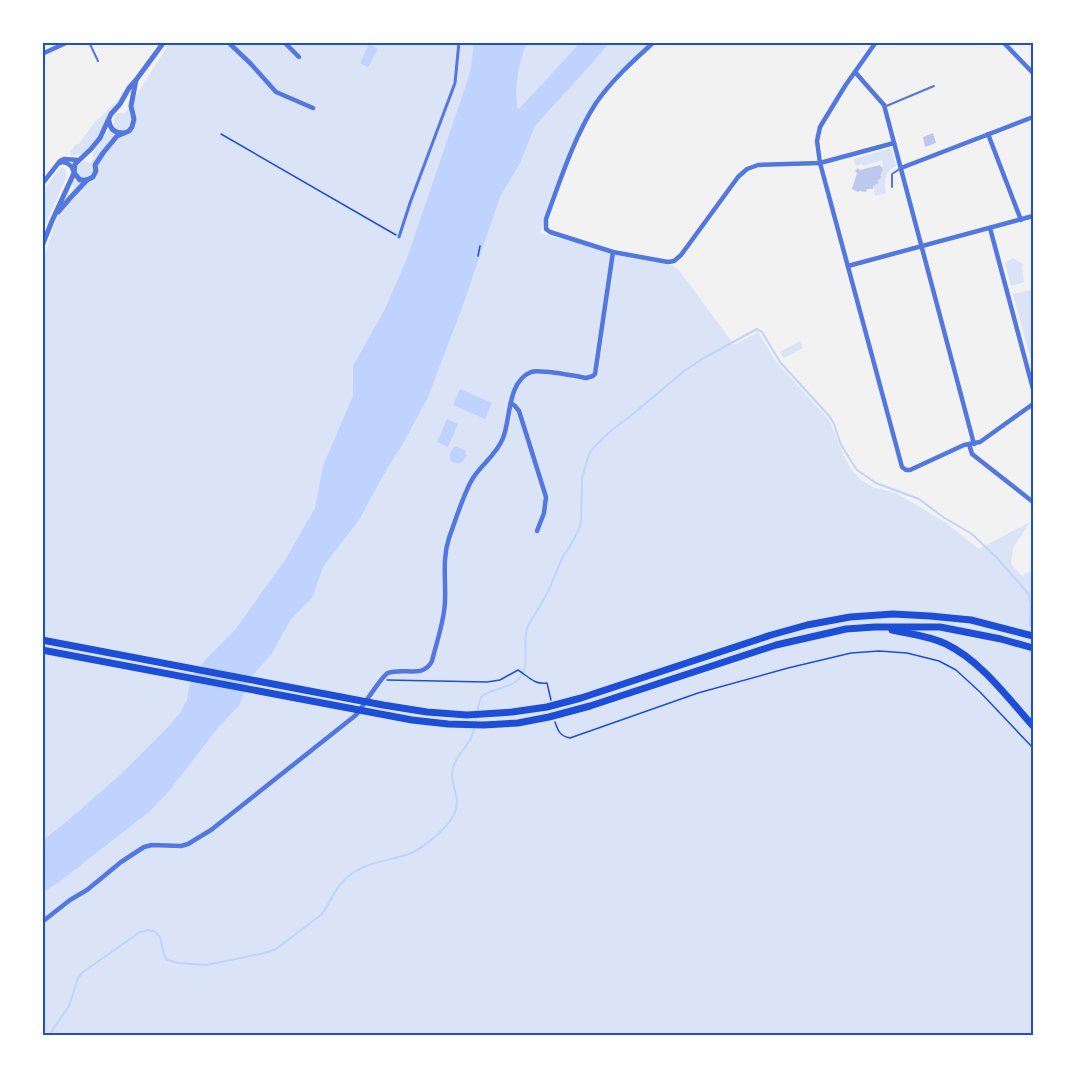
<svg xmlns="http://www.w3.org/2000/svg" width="1075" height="1077" viewBox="0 0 1075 1077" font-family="Raleway,sans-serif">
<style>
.green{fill:#dbe4f7}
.water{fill:#bfd3fe}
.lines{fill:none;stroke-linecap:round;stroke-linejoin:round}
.stream{stroke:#bfd3fe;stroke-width:2}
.building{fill:#bdc9ec}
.path{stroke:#1d4ed8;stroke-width:1.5}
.service{stroke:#5277de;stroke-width:2}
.pedestrian{stroke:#5277de;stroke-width:3}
.minor{stroke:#5277de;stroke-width:4.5}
.tertiary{stroke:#5277de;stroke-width:5}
.trunk{stroke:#1d4ed8;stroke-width:7}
.neatline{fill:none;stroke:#1d4ed8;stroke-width:2}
</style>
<rect width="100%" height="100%" fill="#f2f2f2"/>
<g class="green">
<path d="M 170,42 L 652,42 L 602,92 L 567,161 L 540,233 L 613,253 L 671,265 L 679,270 L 734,345 L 758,332 L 777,363 L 829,420 L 844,456 L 852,470 L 861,480 L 873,487 L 898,494 L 945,522 L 979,549 L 1030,522 L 1013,548 L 1011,564 L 1022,576 L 1033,569 L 1033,1035 L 42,1035 L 42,263 L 56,221 L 74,186 L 71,184 L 74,179 L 77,181 L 80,177 L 77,172 L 77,166 L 83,161 L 90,163 L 94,158 L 92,154 L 109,130 L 113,131 L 116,127 C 112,122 113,116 118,113 L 125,113 Z"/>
<path d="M 124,90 C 122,101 115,102 109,112 C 105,117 105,124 102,130 C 96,141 84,157 71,156 L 70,152 L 76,144 L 79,144 L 94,123 L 120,98 Z"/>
<path d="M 891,148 L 896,166 C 885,171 884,182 886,193 L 875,196 L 873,186 L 878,183 L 877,181 L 882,177 L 880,176 L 883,160 L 863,166 L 862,164 L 856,166 L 853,159 Z"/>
<polygon points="63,167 66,170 66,178 42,232 42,212 45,197 42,195 42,193 60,168"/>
<polygon points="1013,258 1023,264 1022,267 1024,282 1022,283 1011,286 1005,263"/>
<polygon points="1033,289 1033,368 1013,294"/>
<polygon points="800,341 803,348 784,358 780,352"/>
</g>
<g class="water">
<path d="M 474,42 L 527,42 C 519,62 513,89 518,110 L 581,42 L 609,42 L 602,52 L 535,126 L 520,163 L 500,197 L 463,305 L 428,397 L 405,440 L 384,474 L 359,520 L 323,567 L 312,598 L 291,619 L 271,655 L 249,679 L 240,704 L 216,730 L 170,790 L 149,812 L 59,882 L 42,893 L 42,841 L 66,822 L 121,774 L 171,724 L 179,714 L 187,700 L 189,687 L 194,674 L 207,658 L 235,630 L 287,557 L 315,508 L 323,466 L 353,396 L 353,366 L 385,309 L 407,258 L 465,88 L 471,68 Z"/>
<polygon points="369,44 378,49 368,67 360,63"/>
<polygon points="460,389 492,403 485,419 453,405"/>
<polygon points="447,419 458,424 448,447 437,442"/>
<path d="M 455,446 L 466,451 L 465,454 L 467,455 C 463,463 457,467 450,460 L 450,453 L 454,447 Z"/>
</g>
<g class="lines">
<g class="stream">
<polyline points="1032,653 1033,660"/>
<path d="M 49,1035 L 69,1006 L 78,978 L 83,972 L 140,932 L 148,930 L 154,931 L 160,937 L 164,955 L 167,960 L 179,963 L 206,965 L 265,953 L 276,949 L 321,915 C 331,902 336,885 350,875 C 367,862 387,861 406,855 C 420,851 445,830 452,818 C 463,800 452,791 452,774 C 453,758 465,750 471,738 C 477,725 476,710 481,697 C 492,687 513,689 521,676 C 531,661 521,641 528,626 C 533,616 540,607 545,597 C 552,585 556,571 562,559 C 569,546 578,536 581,522 L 582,478 L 589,454 L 596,445 L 613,429 L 633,414 L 684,371 L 702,359 L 757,329 L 762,332 L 780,362 L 830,417 L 834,424 L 841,445 L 857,470 L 876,483 L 919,499 L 943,517 L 972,534 L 997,558 L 1028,593 L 1031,604 L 1030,626"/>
</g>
</g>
<g class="building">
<polygon points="933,133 936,143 925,147 923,137"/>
<polygon points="880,165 883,170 880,176 882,177 877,181 879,183 873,186 873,189 867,189 866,192 860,191 858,192 852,189 857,173 855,171 858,168 860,170"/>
</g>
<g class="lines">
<g class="path">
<polyline points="221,134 396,235"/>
<polyline points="478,256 480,246"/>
<path d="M 387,680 L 487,682 L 500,680 L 518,670 C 528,676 534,685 547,683 L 551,700"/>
<path d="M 555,722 C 558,731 560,736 570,738 L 698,693 L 788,668 L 851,653 L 879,651 L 907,653 L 939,661 L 956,670 L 980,692 L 1033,748"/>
</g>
<g class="service">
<polyline points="89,42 98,61"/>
<polyline points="884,107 934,86"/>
<polyline points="892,187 892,174 901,168"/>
</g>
<polyline class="pedestrian" points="399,237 410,203 455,83 459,42"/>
<g class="minor">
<polyline points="228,42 251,64 276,92 313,108"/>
<polyline points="284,42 299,57"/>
<path d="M 654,42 C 633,61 612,80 596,103 C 574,137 560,181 546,219 L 546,229 L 550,232 L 613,252 L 668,262 L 674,261 L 681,255 L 738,177 L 747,169 L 758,165 L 820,163 L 894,143"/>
<polyline points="876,42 845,86 820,127 817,141 820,163 902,467 906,470 910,470 964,445 980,442 1033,404"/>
<polyline points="1003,42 1033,73"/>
<polyline points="42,54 68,42"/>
<polyline points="855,72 884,105 974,444"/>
<polyline points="988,134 1021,220"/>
<path d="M 59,163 C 65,161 71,164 73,170"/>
<polyline points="901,168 1033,117"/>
<polyline points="42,184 60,161 64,159 78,160"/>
<polyline points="990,228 1033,389"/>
<polyline points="848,266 1033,216"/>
<polyline points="511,403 515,406 519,411 546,497 544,513 537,531"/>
<polyline points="969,444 972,454 1033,502"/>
<path d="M 42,922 L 70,900 L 87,890 L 121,862 L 144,847 L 152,845 L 181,846 L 188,844 L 211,830 L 356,715 C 363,707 382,675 388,673 C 404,667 423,679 432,661 C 437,641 444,622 445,602 C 446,580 442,559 449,538 C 455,522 464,492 473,478 C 482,464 497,454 503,438 C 511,418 507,382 531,372 C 540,369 575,376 586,378 L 593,376 L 595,374 L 613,252"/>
</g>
<g class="tertiary">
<polyline points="136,80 129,88 120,104 111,114 100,138 91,149 75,164 74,173 80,180 87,180 93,177 96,171 95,165 103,153 117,136 129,131 132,127 134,119 131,106 136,80 164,42"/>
<path d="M 109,121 C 110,129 115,133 123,133"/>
<polyline points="58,212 71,197 87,180"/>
<polyline points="42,246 52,221 74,173"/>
</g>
<g class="trunk">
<path d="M 892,630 C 910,634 929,636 946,644 C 981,661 1007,697 1033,726"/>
<polyline points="42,640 383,705 427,712 467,715 512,712 547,707 581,698 771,635 807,625 850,617 893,614 930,616 971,620 1033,636"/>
<polyline points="42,650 412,720 448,724 483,725 518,723 549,717 590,706 776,645 846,629 875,627 940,627 1001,639 1033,648"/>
</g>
</g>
<rect width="1075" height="1077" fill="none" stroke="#ffffff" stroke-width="87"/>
<rect x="44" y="44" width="988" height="990" class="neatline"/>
</svg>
